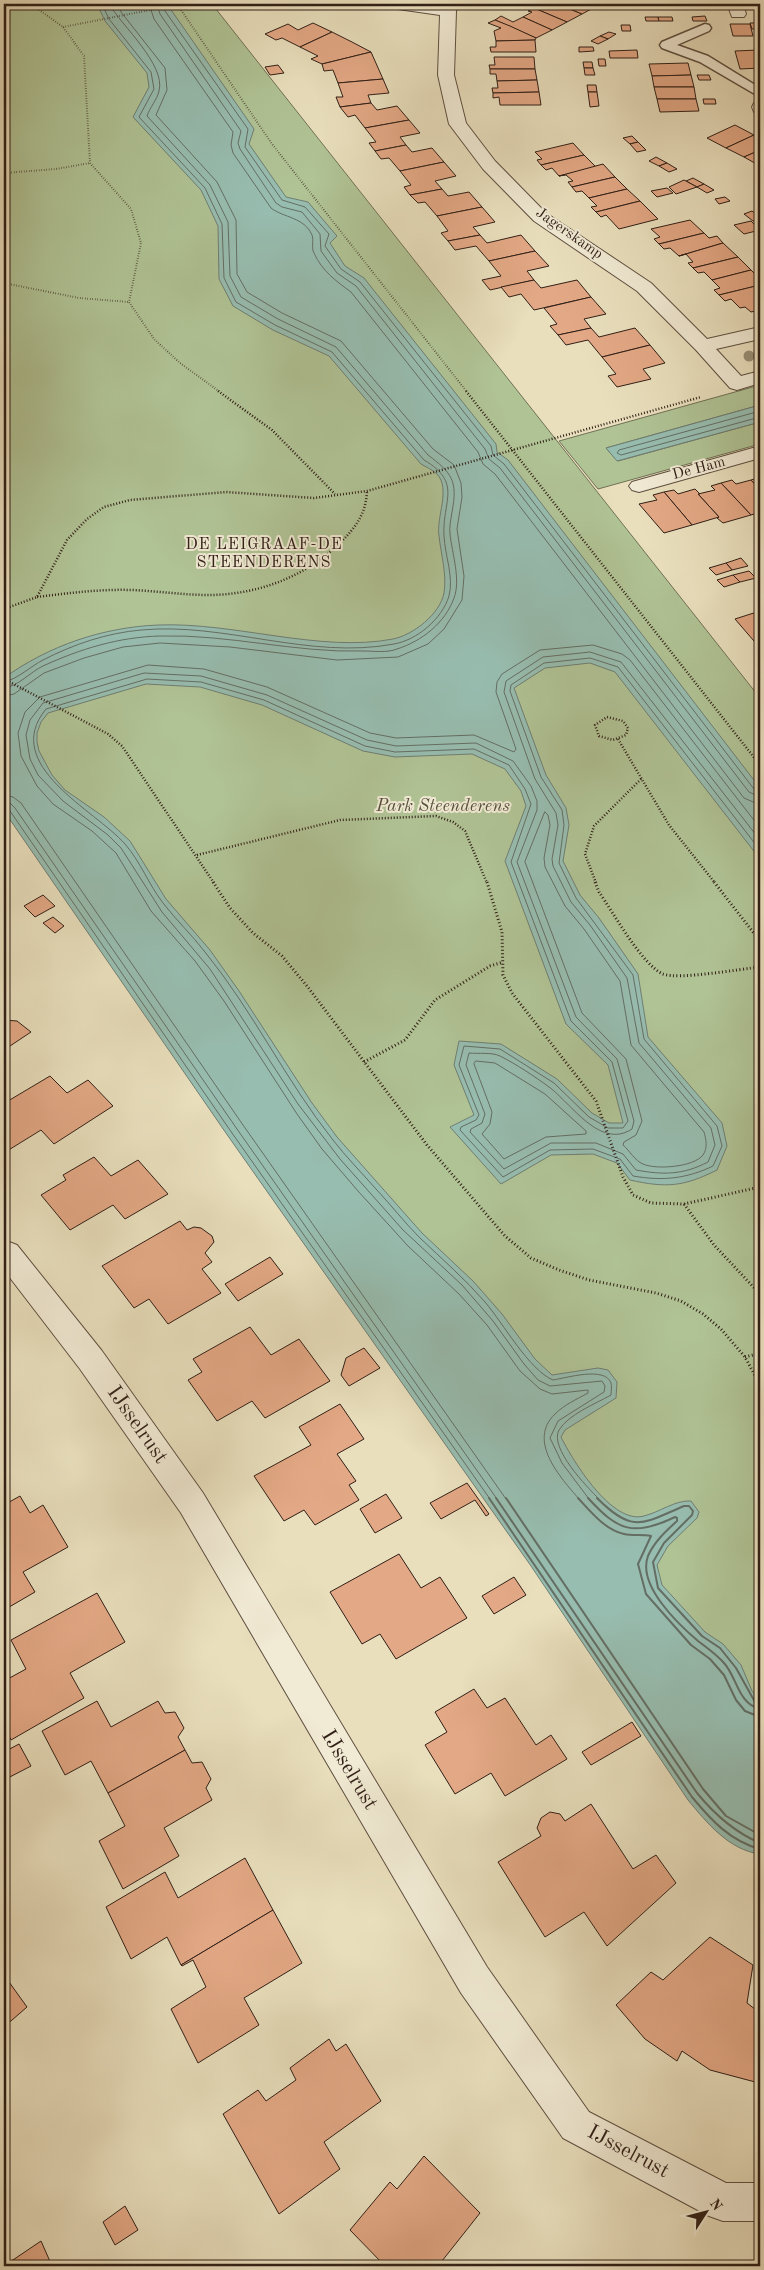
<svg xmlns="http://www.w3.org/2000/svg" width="764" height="2270" viewBox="0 0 764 2270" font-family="'Old Standard TT',serif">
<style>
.green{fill:#b0c395;stroke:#707156}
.water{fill:#97bdb0;stroke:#6e7e73}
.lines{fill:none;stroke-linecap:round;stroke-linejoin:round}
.shore-far1{stroke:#646e64;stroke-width:1}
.shore{stroke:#646e64;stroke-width:2}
.building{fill:#e3a885;stroke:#301f17}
.lane-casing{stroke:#5e4f40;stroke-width:3}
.street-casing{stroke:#5e4f40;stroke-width:2}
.path-far2{stroke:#301f17;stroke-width:2;stroke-dasharray:0.5 2;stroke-linecap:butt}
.path-far1{stroke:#301f17;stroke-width:2.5;stroke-dasharray:1 2;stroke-linecap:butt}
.path{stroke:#301f17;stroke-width:3;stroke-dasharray:1 2.5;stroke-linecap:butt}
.lane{fill:#f1ead4;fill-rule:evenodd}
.street{fill:#f1ead4;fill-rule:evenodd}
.tree{fill:#989077}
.labels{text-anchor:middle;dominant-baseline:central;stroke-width:4;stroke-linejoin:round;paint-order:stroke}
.far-street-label{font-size:15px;fill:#301f17;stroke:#f1ead4}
.far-neighbourhood-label{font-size:16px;letter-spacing:1px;fill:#301f17;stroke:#f1ead4}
.park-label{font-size:18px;font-style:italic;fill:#56503d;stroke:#f1ead4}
.near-street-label{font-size:21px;fill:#301f17;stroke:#f1ead4}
</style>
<rect width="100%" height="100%" fill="#e9dfbd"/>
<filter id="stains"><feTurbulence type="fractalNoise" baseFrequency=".004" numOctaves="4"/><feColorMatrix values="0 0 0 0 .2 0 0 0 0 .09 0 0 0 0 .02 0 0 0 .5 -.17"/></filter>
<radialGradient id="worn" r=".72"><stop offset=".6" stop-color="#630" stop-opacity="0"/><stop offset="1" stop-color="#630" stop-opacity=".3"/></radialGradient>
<g class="green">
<polygon points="4,4 212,4 760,698 760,1785 16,745 4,703"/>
<polygon points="760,385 760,405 606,448 618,461 760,422 760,444 598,489 559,441"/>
</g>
<g class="water">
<path d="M 97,4 L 167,4 L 254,129 L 249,144 L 286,197 L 308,202 L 337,236 L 330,243 L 345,266 L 364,278 L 496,444 L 497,452 L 508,460 L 760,788 L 760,859 L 615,672 L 590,663 L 545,668 L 514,688 L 546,775 L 566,808 L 569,825 L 563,861 L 580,895 L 599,918 L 638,974 L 648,1037 L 722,1123 L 727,1146 L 717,1170 C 683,1187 666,1188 630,1180 L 617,1163 L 593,1154 L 551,1155 L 501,1184 L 450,1127 L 474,1115 L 454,1065 L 459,1041 L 501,1044 L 557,1079 L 592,1113 L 609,1123 L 623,1123 L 608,1065 L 566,1024 L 505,861 L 526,806 L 521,791 L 505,769 L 472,754 L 395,757 L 363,751 L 262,705 L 200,687 L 146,684 L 48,713 L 41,722 L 37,733 L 37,742 L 39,751 L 52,775 L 65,790 L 104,817 L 130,841 L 166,899 L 210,950 L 239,991 L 312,1103 L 337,1137 L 422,1233 L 473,1281 L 502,1314 L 535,1359 L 552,1375 L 598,1368 L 608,1370 L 617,1382 L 616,1398 L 565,1430 L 561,1437 C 573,1461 612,1525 644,1516 C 660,1512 675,1500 691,1501 L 699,1512 L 697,1518 L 668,1546 L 657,1565 L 662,1585 L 705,1632 L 723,1644 L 741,1665 L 752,1691 L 760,1700 L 760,1854 C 729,1850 707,1823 688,1800 L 531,1566 L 228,1136 L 4,811 L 4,678 C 48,646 103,627 159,625 C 234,622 321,653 393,639 C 413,635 440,614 444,593 C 447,575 441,554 439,536 C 436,517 451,489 437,474 C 433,470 426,467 421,464 L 329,356 L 273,330 L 233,306 L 219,279 L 218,226 L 201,190 L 133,117 L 149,87 L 147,73 L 105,21 Z"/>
<polygon points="760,405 760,422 617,461 606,448"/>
</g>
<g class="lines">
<g class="shore-far1">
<path d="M 149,4 L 154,19 L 233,132 L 231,145 L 233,153 L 271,208 C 284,218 304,217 312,235 C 314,240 311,248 314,253 C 322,271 336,281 351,292 L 478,452 L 483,464 L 495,474 L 744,798 L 760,805"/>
<polyline points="157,4 160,14 241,131 238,143 240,149 276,203 282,207 302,212 320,234 321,251 337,273 356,286 485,449 489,459 500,468 749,792 760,797"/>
<polyline points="163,4 165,11 248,129 245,147 282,200 305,207 329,234 325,246 341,269 360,282 491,446 493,455 504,464 754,789 760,791"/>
<polyline points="760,411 619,450 617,453 621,455 760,417"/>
<path d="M 4,682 C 18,679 31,666 43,660 C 74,644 107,633 141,630 C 225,622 309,660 394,644 C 417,640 442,619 449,596 C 454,577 445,556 444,536 C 442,501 463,483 424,460 L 332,352 L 275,325 L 236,302 L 224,278 L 222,224 L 205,188 L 139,117 L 154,89 L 151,72 L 109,19 L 102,4"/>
<path d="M 4,688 C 19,686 30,672 43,666 C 80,649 119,637 160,636 C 228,634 295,653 363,651 C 374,651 387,653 397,649 C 422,641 445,623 454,598 C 461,580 452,553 450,534 C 449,527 451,519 452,512 C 458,481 452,473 428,455 L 336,347 L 278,319 L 241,297 L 230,276 L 228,222 L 210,185 L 147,116 C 150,107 157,100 159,91 C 166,65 122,26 109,4"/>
<polyline points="4,696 14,694 44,673 84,658 123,647 160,643 230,647 337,660 398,657 428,644 444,629 462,600 464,576 457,529 462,497 461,483 454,465 433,449 341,341 282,313 247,292 237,274 236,220 217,182 156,115 167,90 165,68 121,12 118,4"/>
<polyline points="4,795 13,797 21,803 243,1125 506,1499"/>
<polyline points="4,802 10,803 15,808 237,1129 497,1499"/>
<polyline points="4,809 10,811 232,1133 490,1499"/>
<path d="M 545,812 L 548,815 L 550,825 L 544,858 L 545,867 L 565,906 L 584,929 L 620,981 L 631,1045 L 704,1132 C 706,1139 708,1148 703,1155 C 694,1167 656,1170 643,1164 C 635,1161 630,1151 623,1145 L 624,1142 L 636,1135 L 642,1121 L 626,1059 L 582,1013 L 525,862 Z"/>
<polygon points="476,1061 495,1063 545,1094 586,1131 586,1134 546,1137 504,1159 482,1134 490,1124 492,1112 474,1064"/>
<path d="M 579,1499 C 560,1477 527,1441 555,1414 C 564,1405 577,1399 588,1393 L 588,1390 L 552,1394 L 540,1389 L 520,1371 L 487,1325 L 459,1294 L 408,1246 L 358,1191 L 322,1149 L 297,1114 L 224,1001 L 195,961 L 151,911 L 116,853 L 92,831 L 53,804 L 37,786 L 21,756 L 18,733 L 25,712 L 40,697 L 148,665 L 204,669 L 267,687 L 370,733 L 396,738 L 474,735 L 514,752 L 516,749 L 496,692 L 497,682 L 502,674 L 540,650 L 593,645 L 622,654 L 630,660 L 760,828"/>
<path d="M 589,1499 L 562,1463 L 550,1438 L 558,1421 L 604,1392 L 605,1386 L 602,1381 L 550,1386 L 538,1380 L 524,1364 L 493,1321 L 462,1285 L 403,1230 L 340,1159 L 298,1104 L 210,969 L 162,912 L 121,848 L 108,835 L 63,801 L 38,775 L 30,759 L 26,735 L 30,720 L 43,703 L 144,673 L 201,676 L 267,695 L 367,740 L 396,746 L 476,743 L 513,761 L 531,786 L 537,801 L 537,810 L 517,862 L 576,1017 L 617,1059 L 634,1121 L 632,1129 C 600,1150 571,1103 549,1087 C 534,1076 516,1064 500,1056 C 492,1052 478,1054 469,1053 L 466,1065 L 485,1114 L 482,1123 L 471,1129 L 470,1132 L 504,1169 L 551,1143 L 596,1143 L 623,1154 L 636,1170 C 663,1175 683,1175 708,1162 L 715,1145 L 711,1128 L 639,1043 L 627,978 L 590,925 L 571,902 L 553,866 L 552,859 L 558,825 L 556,813 L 535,779 L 504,692 L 506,681 L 543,657 L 590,652 L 621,662 L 760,840"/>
<path d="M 599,1499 C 587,1487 549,1448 559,1430 C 569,1414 595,1404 611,1395 C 611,1391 612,1386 611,1383 C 605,1366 566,1378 553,1380 C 529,1370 503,1323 485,1302 C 465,1279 442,1259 420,1238 C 404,1222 391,1205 376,1189 C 362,1173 346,1157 333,1140 C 286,1081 253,1011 205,952 C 192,935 176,920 163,903 C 149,885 140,861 125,844 C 95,810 0,765 46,709 L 147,679 L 201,682 L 264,700 L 365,746 L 395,752 L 474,749 L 509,765 L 525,789 L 531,804 L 511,862 L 571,1021 L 612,1062 L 628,1121 L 623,1128 L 608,1128 L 589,1117 L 554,1083 L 500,1049 L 464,1046 L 459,1065 L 479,1115 L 476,1120 L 461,1127 L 460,1130 L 503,1177 L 550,1150 L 593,1149 L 620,1159 L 633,1176 C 662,1181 686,1179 713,1166 L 722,1146 L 717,1126 L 644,1039 L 633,975 L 576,898 L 559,863 L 564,825 L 562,810 L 541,777 L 510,691 L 511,685 L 544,663 L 590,658 L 618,667 L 760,850"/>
</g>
<g class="shore">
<path d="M 489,1498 L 692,1797 C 711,1820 730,1841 760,1849"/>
<path d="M 496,1498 L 697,1793 C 715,1815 734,1832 760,1843"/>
<polyline points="506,1498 703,1789 726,1816 760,1835"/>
<path d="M 578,1498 C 590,1511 605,1530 624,1534 C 633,1536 642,1534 651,1536 L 638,1564 L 646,1594 L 691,1645 L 710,1659 L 724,1675 L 736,1700 L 745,1711 L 760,1717"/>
<path d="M 588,1498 C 618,1531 634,1537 675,1517 L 677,1518 L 677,1521 C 666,1531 654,1542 648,1556 C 637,1585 678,1624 698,1641 C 707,1648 716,1654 724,1663 C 737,1677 738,1704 760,1709"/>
<path d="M 597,1498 C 633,1534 642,1524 684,1506 L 689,1506 L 693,1511 L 692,1515 L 664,1543 L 653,1562 L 658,1588 L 702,1636 L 720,1648 L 736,1668 L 755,1702 L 760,1703"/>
</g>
</g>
<g class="building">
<polygon points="540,4 544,6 549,4 558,4 582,14 567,22 534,8"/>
<polygon points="558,4 591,4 597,6 582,14"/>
<polygon points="534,8 567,22 552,30 523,17 532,12 528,11"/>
<polygon points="501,16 513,22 523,17 552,30 536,38 495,20"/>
<polygon points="705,16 707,21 693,21 692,17"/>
<polygon points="645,17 658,17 659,21 646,21"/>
<polygon points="658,17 672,17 673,21 659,21"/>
<polygon points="495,20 510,26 536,38 535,40 496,41 494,31 501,28 488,23"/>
<polygon points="313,23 332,32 300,47 282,38 276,40 265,34 288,24 298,30"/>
<polygon points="750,23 760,23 760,29 752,29"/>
<polygon points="730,24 750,24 753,36 733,36"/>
<polygon points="621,25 630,25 631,31 622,31"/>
<polygon points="332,32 352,42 371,52 322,64 311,59 318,56 300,47"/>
<polygon points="609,32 616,34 608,39 600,36"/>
<polygon points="600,36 608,39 598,44 591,41"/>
<polygon points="535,40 536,52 491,52 490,47 496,47 496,41"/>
<polygon points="579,47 593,47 594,51 579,52"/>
<polygon points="637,50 638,58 610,58 609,51"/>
<polygon points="758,50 760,68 740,69 735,51"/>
<polygon points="371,52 383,79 338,83 333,70 324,71 322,64"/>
<polygon points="494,57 534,57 535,69 490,69 489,65 495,65"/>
<polygon points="598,59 605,59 606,66 599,66"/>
<polygon points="583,62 592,62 593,68 584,68"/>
<polygon points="688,63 691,75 652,76 649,64"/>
<polygon points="278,65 284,73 270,75 265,67"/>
<polygon points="584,68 593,68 595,75 585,75"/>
<polygon points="490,69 535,69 537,80 497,81 496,74 490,74"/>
<polygon points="691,75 694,87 654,87 652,76"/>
<polygon points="697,75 709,75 711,80 699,80"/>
<polygon points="383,79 389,93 368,95 371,103 340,107 336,97 343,97 338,83"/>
<polygon points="537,80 539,92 493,93 492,88 498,88 497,81"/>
<polygon points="587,85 596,85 597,92 588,92"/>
<polygon points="654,87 694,87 696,99 657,99"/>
<polygon points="539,92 541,105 500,105 499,97 493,98 493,93"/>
<polygon points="588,92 597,92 599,106 590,107"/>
<polygon points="657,99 696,99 699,111 660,112"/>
<polygon points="703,99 715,99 716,104 704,104"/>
<polygon points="371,103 377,110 397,106 409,120 365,128 355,115 348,117 340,107"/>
<polygon points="409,120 420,133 400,137 406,145 375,151 369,143 376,142 365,128"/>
<polygon points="735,125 754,135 726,148 707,138"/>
<polygon points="754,135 760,138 760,150 744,157 726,148"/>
<polygon points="632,136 638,142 630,144 623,138"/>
<polygon points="638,142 646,150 637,152 630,144"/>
<polygon points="573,143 584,155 541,165 537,160 542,159 535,152"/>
<polygon points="406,145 412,152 432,148 444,162 400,171 389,158 381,159 375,151"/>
<polygon points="760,150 760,166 744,157"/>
<polygon points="584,155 596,167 559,176 552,168 546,170 541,165"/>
<polygon points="656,157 667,163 659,166 649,161"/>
<polygon points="444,162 456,176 435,181 442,189 410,195 404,187 411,185 400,171"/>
<polygon points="667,163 677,169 669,172 659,166"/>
<polygon points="603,164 615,177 572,187 568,182 573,181 566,175 559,176"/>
<polygon points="615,177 627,189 589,198 582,191 576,192 572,187"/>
<polygon points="693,178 704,184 697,187 686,181"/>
<polygon points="684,180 697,187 676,194 669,187"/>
<polygon points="704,184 714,190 707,193 697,187"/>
<polygon points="667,188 673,193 657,197 651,191"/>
<polygon points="442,189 448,196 469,192 482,207 437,216 425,202 418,203 410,195"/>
<polygon points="627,189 640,201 596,212 591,207 597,206 589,198"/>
<polygon points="725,197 730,201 719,204 715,199"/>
<polygon points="640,201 658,219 619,229 606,215 601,217 596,212"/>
<polygon points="482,207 495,222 473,227 480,235 448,241 441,233 448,231 437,216"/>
<polygon points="752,211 760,217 760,219 753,221 744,214"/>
<polygon points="690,220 704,233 659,244 654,239 660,237 651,229"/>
<polygon points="751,221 760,230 744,234 734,225"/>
<polygon points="704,233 709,238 717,236 723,243 679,256 670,248 664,249 659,244"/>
<polygon points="480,235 487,243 521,235 535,251 489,261 476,246 455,250 448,241"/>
<polygon points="723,243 738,257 693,268 688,263 693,262 686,254 679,256"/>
<polygon points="535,251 549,266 527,271 534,280 490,290 482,280 501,276 489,261"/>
<polygon points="738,257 751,270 712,280 704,272 698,273 693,268"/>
<polygon points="751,270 760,279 760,285 719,295 714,290 720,288 712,280"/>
<polygon points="534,280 541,288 577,280 591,297 534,310 521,294 509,297 501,287"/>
<polygon points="760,285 760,310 751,312 745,307 740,308 731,299 725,301 719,295"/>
<polygon points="591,297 606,314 584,319 591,328 558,335 550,326 557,324 544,308"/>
<polygon points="591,328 599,337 635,328 650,345 602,357 588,340 566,345 558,335"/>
<polygon points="650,345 665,363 643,369 651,379 617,387 608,376 616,374 602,357"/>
<polygon points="760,477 760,490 751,480"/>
<polygon points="732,480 736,484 751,480 760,490 760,512 751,515 721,483"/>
<polygon points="721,483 751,515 723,523 717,518 719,517 698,494 715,490 711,486"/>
<polygon points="695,489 700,494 698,494 719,517 692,525 664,492 674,490 678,494"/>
<polygon points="664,492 692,525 664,533 639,504 657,500 653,495"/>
<polygon points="741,558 748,566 732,570 726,563"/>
<polygon points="726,563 732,570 716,575 709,568"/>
<polygon points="749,571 756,578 740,582 733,575"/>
<polygon points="733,575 740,582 724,587 717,580"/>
<polygon points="760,611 760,648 735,619"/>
<polygon points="43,895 55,906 35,917 24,906"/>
<polygon points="53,917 64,926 55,933 43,923"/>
<polygon points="4,1020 17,1021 31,1032 4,1050"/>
<polygon points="50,1076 67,1093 88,1080 113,1106 54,1144 41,1130 7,1151 4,1148 4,1097 8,1101"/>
<polygon points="94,1157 111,1176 138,1160 168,1194 125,1219 113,1205 70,1230 41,1195 66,1180 63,1175"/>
<polygon points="180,1221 187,1230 194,1227 201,1228 212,1236 214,1242 205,1253 212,1262 202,1269 221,1293 168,1324 149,1299 134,1308 102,1266"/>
<polygon points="270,1257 283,1274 238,1301 225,1284"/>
<polygon points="250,1327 271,1355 299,1339 330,1381 265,1418 252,1401 217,1421 188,1380 202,1372 193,1359"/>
<polygon points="364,1348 380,1368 349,1386 341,1375 346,1358"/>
<polygon points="340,1404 364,1439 337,1454 356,1481 349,1485 359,1500 315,1525 304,1510 284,1521 254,1476 311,1445 299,1427"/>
<polygon points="467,1483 489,1514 486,1516 475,1500 441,1519 430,1503"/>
<polygon points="386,1494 402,1518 375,1533 360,1509"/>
<polygon points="20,1496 30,1513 43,1505 68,1547 23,1572 35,1592 4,1610 4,1505"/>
<polygon points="399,1554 421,1588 440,1577 467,1618 396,1659 380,1634 362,1644 330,1592"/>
<polygon points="514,1577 526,1595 494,1614 482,1596"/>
<polygon points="97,1593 125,1642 70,1673 84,1698 11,1740 4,1726 4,1681 26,1669 11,1640"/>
<polygon points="474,1689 487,1708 505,1698 536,1745 551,1735 567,1759 505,1796 491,1773 455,1794 425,1745 447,1732 435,1712"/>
<polygon points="97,1701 111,1727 158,1701 165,1713 175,1712 184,1728 178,1737 185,1750 108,1793 91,1761 65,1775 42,1731"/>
<polygon points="632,1722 641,1736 591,1765 582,1752"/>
<polygon points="19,1744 31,1766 4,1780 4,1752"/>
<polygon points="185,1750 192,1763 202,1762 211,1779 206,1788 212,1800 164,1828 179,1856 123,1889 99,1841 125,1826 108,1793"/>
<polygon points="591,1804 633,1869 656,1855 676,1883 607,1946 584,1912 545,1937 498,1862 541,1836 537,1828 541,1818 550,1812 560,1814 565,1821"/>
<polygon points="245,1858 273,1910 181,1965 167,1937 131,1959 106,1907 165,1872 178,1898"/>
<polygon points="273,1910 302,1963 244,1998 259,2025 198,2063 171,2009 206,1987 193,1960 182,1966 181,1965"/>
<polygon points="710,1937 753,1965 747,2003 760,2013 759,2083 710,2070 682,2051 677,2061 645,2039 616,2005 651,1972 663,1980"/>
<polygon points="4,1975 27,2007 4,2027"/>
<polygon points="329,2039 336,2051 346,2044 381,2101 324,2142 340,2169 279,2214 223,2114 258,2090 266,2101 296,2080 290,2068"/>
<polygon points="424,2156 480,2213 438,2266 385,2266 350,2230 390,2182 397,2189"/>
<polygon points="125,2206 138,2230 115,2245 103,2222"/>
<polygon points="41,2241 52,2266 4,2266"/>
</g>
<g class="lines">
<defs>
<polygon id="lane" points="705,24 709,25 711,28 709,31 677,45 708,56 760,88 760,97 700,62 662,48 660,45 662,42"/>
<g id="street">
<polygon points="390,4 444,6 445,4 461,4 456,11 454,75 466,123 495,161 546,213 651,283 707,339 760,327 760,339 716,349 741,376 760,371 760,383 737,390 730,388 696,350 637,291 534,221 483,169 449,124 438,75 440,15 398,9 392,7"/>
<polygon points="727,4 743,4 746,14 744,17 732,17"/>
<polygon points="760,102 760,113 754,112 752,107 754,103"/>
<polygon points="760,446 760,458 639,492 632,490 629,486 632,482"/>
<polygon points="4,1240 17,1245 102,1351 203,1493 487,1967 589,2112 726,2183 760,2183 760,2221 723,2221 709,2216 563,2138 461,1993 181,1513 80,1369 4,1270"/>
</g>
</defs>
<use href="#lane" class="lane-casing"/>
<use href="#street" class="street-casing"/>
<g class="path-far2">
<polyline points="31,4 63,27 84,56 90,163 131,209 141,243 129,302 154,339 180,363 220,392"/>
<polyline points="177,4 272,144 467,392"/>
<polyline points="63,27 181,4"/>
<polyline points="4,173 56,169 90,163"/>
<polyline points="4,283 79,298 129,302"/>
</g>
<g class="path-far1">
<polyline points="218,391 272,430 335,494"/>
<polyline points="466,391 760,765"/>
<path d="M 37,597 C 69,593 100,589 132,590 C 158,591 183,595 208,595 C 257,595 305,577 340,543 C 356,527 366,514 367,491"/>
<polyline points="4,609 37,597 67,540 87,519 104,507 130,500 226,492 314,498 367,491 701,397"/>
<polyline points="4,679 108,734 122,746 214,883"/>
<polygon points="607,717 623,721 628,728 626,735 613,740 599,736 595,725"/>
<polyline points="618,739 669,825 715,883"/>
<polyline points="197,855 340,820 436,816 453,822 465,831 487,883"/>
<polyline points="596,883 585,854 594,826 642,778"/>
</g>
<g class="path">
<polyline points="213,882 230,908 253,933 282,956 307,986 427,1145 505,1236 531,1258 559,1270 589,1280 656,1293 681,1301 703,1314 721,1329 745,1357 760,1385"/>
<polyline points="487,882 502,932 503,975 512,993 596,1101 623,1177 633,1195 651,1203 684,1204 760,1187"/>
<path d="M 595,882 L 599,892 C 613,912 642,965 663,974 C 679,980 740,969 760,967"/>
<polyline points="714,882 760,941"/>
<polyline points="364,1062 405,1040 435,1000 490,966 503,962"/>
<polyline points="684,1204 714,1245 760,1294"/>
<polyline points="745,1357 760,1353"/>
</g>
<use href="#lane" class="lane"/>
<use href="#street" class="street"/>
</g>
<circle class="tree" cx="749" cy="356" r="5.5"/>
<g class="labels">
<g class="far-street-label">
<text transform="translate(569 234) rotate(35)">Jagerskamp</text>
<text transform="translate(699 469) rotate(-15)">De Ham</text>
</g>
<g class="far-neighbourhood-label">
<text x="264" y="545">DE LEIGRAAF-DE<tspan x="264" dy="18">STEENDERENS</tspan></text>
</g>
<g class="park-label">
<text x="443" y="806">Park Steenderens</text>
</g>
<g class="near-street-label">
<text transform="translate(137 1425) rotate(55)">IJsselrust</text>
<text transform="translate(349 1770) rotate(59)">IJsselrust</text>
<text transform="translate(628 2152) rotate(28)">IJsselrust</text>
</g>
</g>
<rect width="764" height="2270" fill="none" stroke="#e9dfbd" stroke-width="20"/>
<rect x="5" y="5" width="754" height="2260" fill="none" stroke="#301f17" stroke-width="2.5"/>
<rect x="10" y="10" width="744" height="2250" fill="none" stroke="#301f17"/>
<g transform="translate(706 2212) rotate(54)" stroke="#f1ead4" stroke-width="4" paint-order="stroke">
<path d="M0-4L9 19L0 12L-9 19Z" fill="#301f17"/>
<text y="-8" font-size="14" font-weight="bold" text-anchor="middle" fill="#301f17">N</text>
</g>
<rect width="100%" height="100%" filter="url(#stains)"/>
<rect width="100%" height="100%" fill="url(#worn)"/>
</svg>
